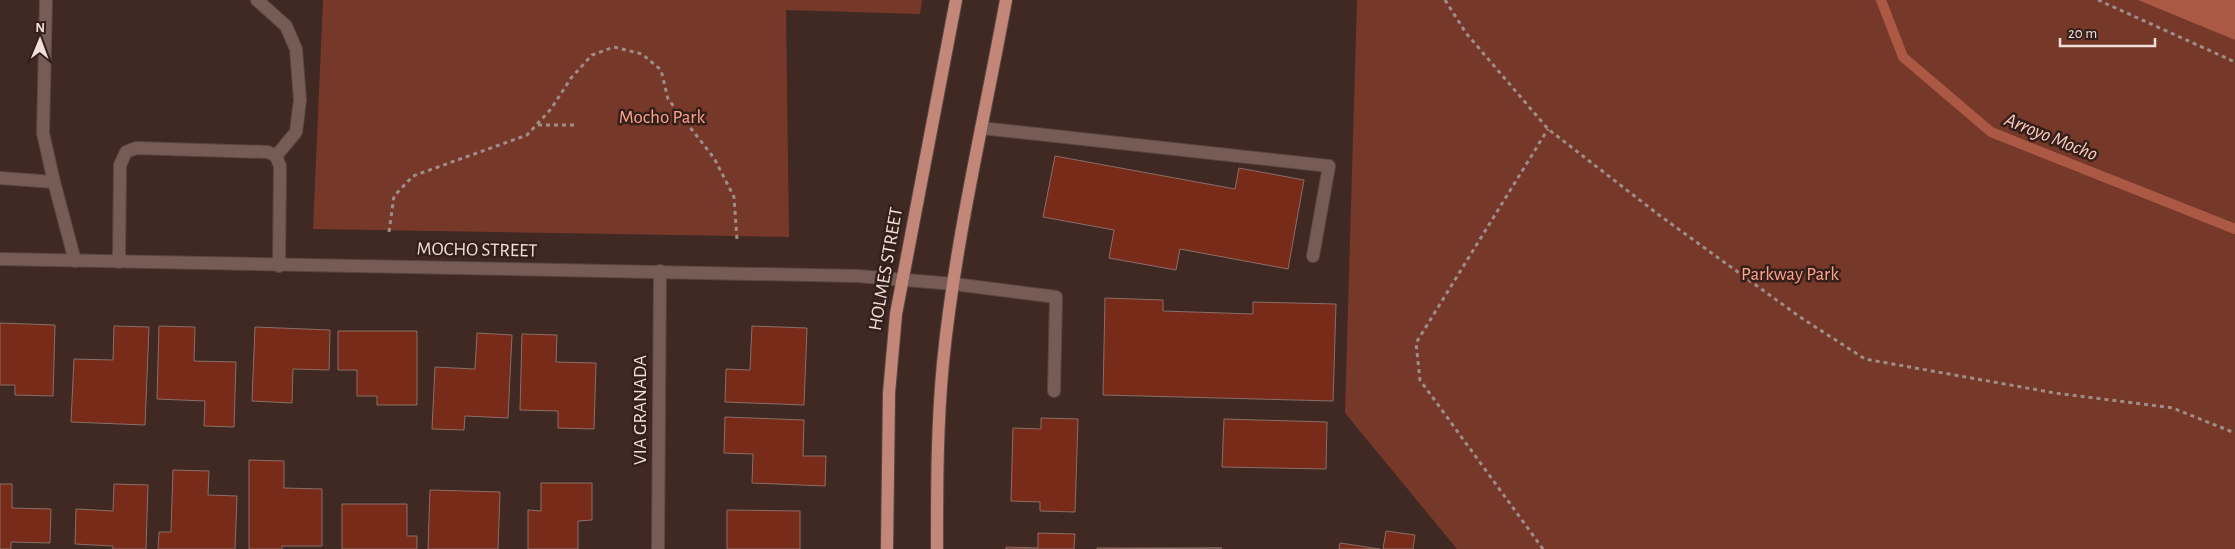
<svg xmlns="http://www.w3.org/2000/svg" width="2235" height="549" viewBox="0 0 2235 549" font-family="'Alegreya Sans',sans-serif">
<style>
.green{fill:#763829}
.water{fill:#ab5845}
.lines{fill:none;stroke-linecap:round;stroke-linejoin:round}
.stream{stroke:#ab5845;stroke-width:10}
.building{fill:#782b19;stroke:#896e67}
.minor-casing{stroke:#5b4742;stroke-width:14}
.major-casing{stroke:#5b4742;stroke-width:14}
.path{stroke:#a08d88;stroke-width:3;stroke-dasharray:4 4;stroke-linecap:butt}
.minor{stroke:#775c56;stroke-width:12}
.major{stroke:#c38779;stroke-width:12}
.labels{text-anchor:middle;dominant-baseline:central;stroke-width:5;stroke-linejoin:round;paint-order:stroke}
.park-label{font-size:19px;fill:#ffa38d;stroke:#351f1a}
.street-label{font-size:19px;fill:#f0e0dc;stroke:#351f1a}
.water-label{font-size:20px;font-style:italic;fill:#fdcdc1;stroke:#351f1a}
</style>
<rect width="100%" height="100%" fill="#402923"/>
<g class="green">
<polygon points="323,0 922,0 920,14 786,10 789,237 313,229"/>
<polygon points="1357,0 2235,0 2235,549 1457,549 1345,413"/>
</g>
<polygon class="water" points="2138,0 2235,0 2235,40"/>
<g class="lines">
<polyline class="stream" points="1881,0 1903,57 1991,132 2235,229"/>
</g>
<g class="building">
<polygon points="1055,156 1235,189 1239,168 1304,180 1288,269 1180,249 1176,270 1109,258 1114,230 1043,217"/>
<polygon points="1105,298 1163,300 1163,311 1253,314 1253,302 1336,304 1333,401 1103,395"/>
<polygon points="0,323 55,325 53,396 15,395 15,385 0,385"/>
<polygon points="114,326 149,327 145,425 71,422 74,359 113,360"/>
<polygon points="159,326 195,327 194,361 236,362 234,427 204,426 205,401 157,399"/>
<polygon points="752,326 807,328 804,405 725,402 726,369 750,370"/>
<polygon points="255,327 330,330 329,370 293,369 292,403 252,401"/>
<polygon points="338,331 417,331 417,405 377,405 377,396 357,396 357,370 338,370"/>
<polygon points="477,333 512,335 508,418 465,416 464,430 432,429 435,367 475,369"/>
<polygon points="522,334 557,335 556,362 596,363 594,429 558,428 558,411 520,410"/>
<polygon points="725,417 804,420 803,456 826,456 825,486 752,483 753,454 724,453"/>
<polygon points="1041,418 1078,419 1075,512 1040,511 1040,502 1011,501 1013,428 1041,429"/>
<polygon points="1224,419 1327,422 1326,469 1222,467"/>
<polygon points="249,460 284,461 284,488 322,489 322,546 282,546 282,549 249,549"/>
<polygon points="173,470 209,471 208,495 237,496 235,549 158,549 159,532 171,532"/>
<polygon points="541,483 592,483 592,520 578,521 578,549 528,549 528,510 541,511"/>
<polygon points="0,484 12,484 12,508 51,509 50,543 11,542 11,549 0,549"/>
<polygon points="114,484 148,485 146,549 113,549 113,546 75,544 76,509 113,511"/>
<polygon points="430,490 500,492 498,549 428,549"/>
<polygon points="342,504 407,504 407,536 417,536 417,549 342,549"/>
<polygon points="727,510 800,511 800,549 727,549"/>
<polygon points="1386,531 1415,535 1413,549 1383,549"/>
<polygon points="1038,533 1075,534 1074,549 1006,549 1006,547 1038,548"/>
<polygon points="1340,543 1380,549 1339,549"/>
<polygon points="1097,548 1222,548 1097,549"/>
</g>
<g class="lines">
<defs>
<g id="minor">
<polyline points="46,0 43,133 54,182 75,261"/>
<polyline points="257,0 286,26 296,49 300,100 296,132 276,156"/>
<polyline points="981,128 1329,166 1313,256"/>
<polyline points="0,178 54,182"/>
<polyline points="0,259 858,276 954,284 1056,297 1054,391"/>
<polyline points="119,262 120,165 126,152 136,148 268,152 276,156 280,166 279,266"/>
<polyline points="658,549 660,271"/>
</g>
<g id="major">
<polyline points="887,549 889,393 896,314 956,0"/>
<path d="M 937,549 C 937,487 937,425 943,363 C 955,241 984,121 1006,0"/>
</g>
</defs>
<use href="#minor" class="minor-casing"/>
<use href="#major" class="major-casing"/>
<g class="path">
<polyline points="1445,0 1466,33 1548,129 1659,215 1800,317 1865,359 2055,393 2173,408 2235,433"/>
<polyline points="2098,0 2235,62"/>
<polyline points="659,117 680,116"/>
<polyline points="538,125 577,125"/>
<polyline points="389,232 394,196 413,176 527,135 551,109 571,78 592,55 614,47 642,54 661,70 668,99 714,158 734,197 737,240"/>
<polyline points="1543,549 1420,380 1416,343 1548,129"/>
</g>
<use href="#minor" class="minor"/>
<use href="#major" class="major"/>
</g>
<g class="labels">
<g class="park-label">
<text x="662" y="117">Mocho Park</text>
<text x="1790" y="274">Parkway Park</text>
</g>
<g class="street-label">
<text transform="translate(477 250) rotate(1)">MOCHO STREET</text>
<text transform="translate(886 269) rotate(-80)">HOLMES STREET</text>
<text transform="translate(640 410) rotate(-90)">VIA GRANADA</text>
</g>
<g class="water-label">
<text transform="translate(2051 137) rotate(22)">Arroyo Mocho</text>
</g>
</g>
<g transform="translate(40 40) rotate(1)" stroke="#351f1a" stroke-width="4" paint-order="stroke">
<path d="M0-4L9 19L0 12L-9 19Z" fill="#f0e0dc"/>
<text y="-8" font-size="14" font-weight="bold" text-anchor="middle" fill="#f0e0dc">N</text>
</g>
<path d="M2060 38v8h95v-8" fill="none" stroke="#f0e0dc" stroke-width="2.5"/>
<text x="2068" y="38" font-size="15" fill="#f0e0dc" stroke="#351f1a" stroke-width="4" paint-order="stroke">20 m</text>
</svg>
